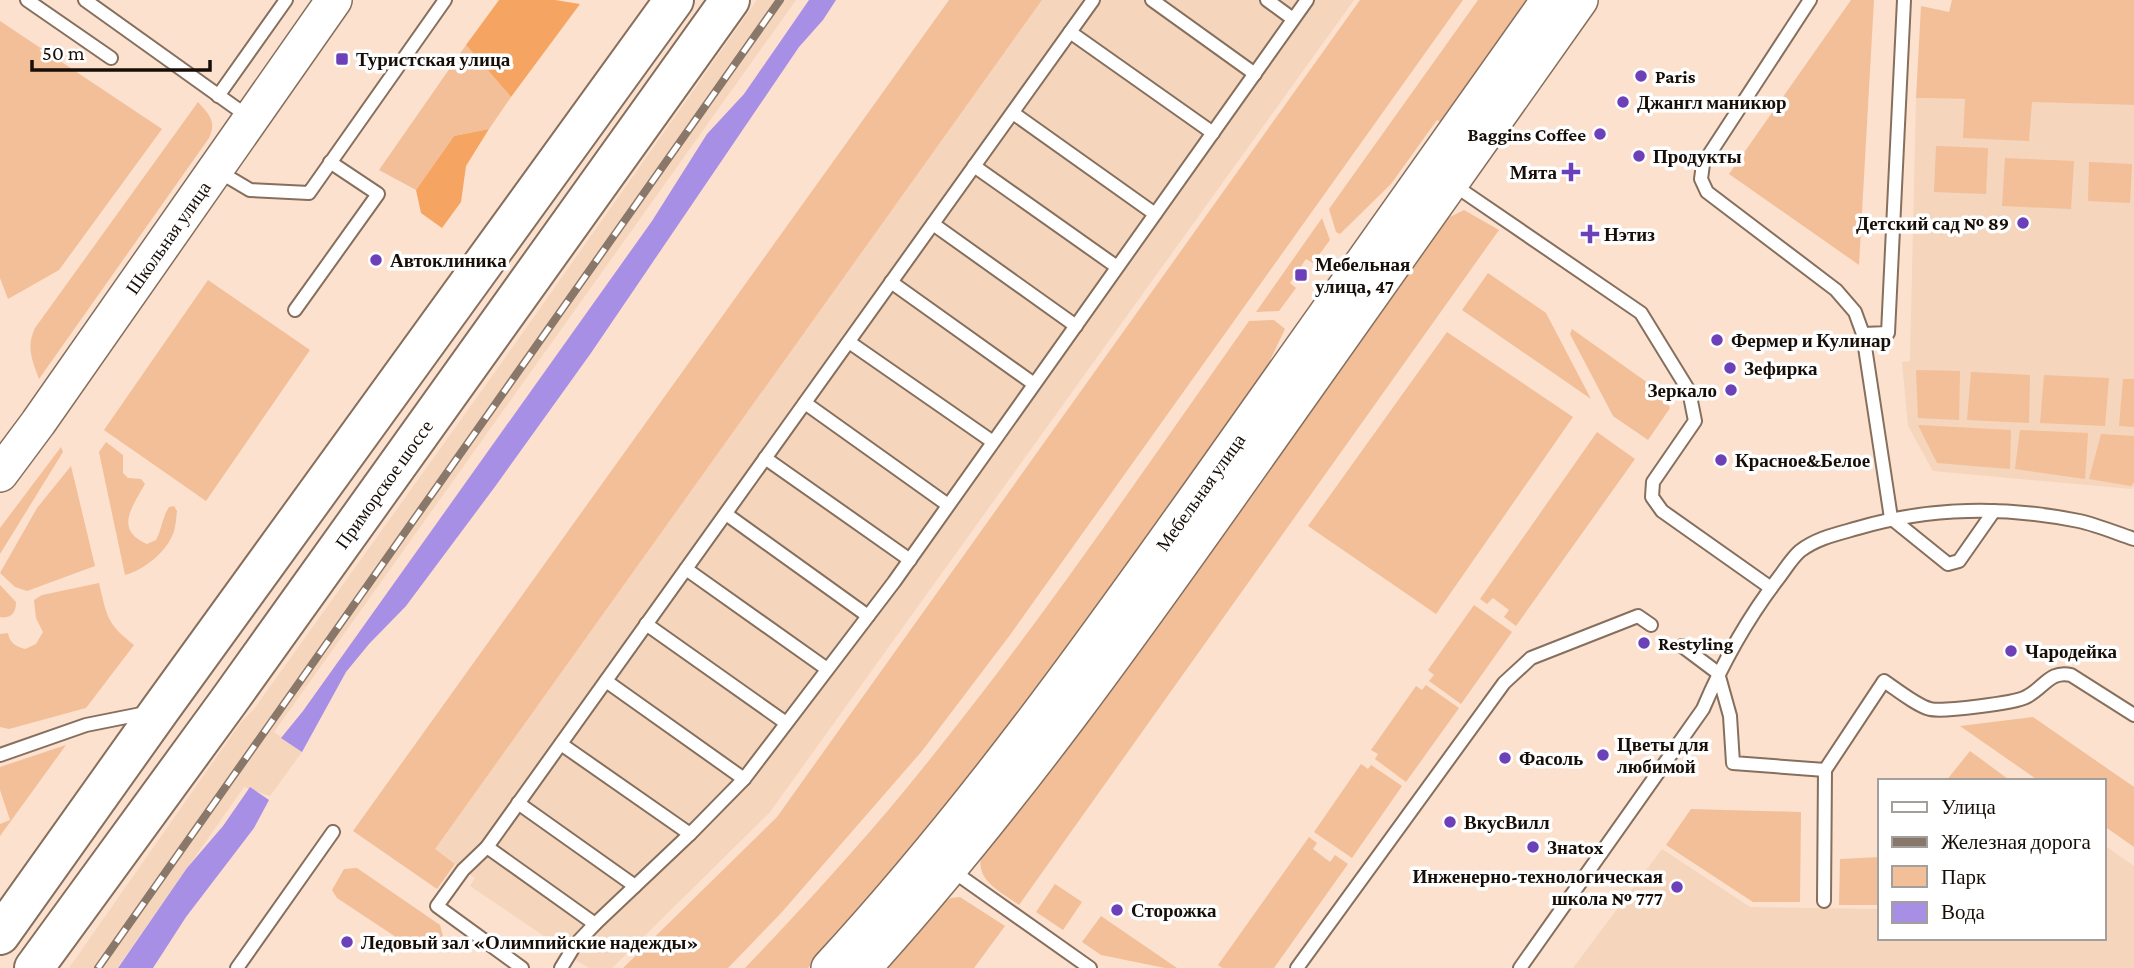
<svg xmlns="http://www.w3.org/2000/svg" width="2134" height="968" viewBox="0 0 2134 968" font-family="'Crimson Pro',serif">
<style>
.built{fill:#f5d5bc}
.green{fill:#f2bf99}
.forest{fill:#f6a462}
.water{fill:#a78fe6}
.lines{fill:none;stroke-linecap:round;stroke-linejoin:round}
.lane-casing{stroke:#866f5d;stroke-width:16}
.secondary-casing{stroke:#866f5d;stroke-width:38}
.primary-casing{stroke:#866f5d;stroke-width:42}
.lane{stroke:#fff;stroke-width:12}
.secondary{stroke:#fff;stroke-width:35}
.primary{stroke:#fff;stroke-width:38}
.rail-casing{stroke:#89776a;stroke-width:8}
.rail{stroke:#fff;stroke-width:5;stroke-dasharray:16;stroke-linecap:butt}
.poi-dot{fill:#6c40b8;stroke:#fff;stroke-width:2.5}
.labels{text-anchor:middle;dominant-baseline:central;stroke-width:7;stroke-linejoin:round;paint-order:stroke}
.poi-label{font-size:19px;font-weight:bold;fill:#170e07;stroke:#fff;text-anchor:start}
.street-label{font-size:19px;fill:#170e07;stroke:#fff}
</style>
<rect width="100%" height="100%" fill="#fce1ce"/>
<g class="built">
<polygon points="757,0 796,0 274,732 302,752 270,796 244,787 117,968 69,968 241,722 254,709 505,358"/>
<polygon points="1042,0 1354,0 770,812 612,968 589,968 548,944 550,940 470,886 475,878 434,849"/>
<polygon points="1916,98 2134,105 2134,486 2132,489 1933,471 1908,426 1902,362 1910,361"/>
<polygon points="2104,845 2134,866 2134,968 1573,968 1662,849 1750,907 1880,909 1880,938 2104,938"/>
</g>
<g class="green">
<polygon points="949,0 1042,0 435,849 455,864 437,889 353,831"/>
<polygon points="1360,0 1463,0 1010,635 922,751 782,912 728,968 623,968 777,817"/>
<polygon points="1478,0 1532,0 1444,124 1437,120 1391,184 1340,234 1336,232 1329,209"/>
<polygon points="1851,0 1874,0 1859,265 1729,174"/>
<polygon points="1952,0 2134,0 2134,105 2032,102 2029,141 1963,138 1965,99 1916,98 1921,6 1949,12"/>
<polygon points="0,21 162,129 59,270 8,299 0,278"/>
<polygon points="466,45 511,97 489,129 454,136 416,190 379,170"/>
<path d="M 198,102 C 209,114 217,122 209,138 L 39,379 C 32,360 26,347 35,328 Z"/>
<polygon points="1936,146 1988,148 1986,194 1934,192"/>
<polygon points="2005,158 2074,161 2071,209 2002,206"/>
<polygon points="2089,162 2132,164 2130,203 2088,201"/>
<path d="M 1464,210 L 1499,230 L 1019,905 C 1003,893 976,881 981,858 L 1101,704 L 1448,218 Z"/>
<polygon points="1322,218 1330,240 1313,263 1306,259 1290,283 1296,288 1279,311 1256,312"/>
<polygon points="1488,273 1546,313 1591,399 1462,310"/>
<polygon points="208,280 310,350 206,501 104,430"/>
<path d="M 1274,320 L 1285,329 L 1254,394 L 1058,669 L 911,852 L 808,968 L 745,968 C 809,901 873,831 931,758 C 1044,618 1145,468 1249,321 Z"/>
<polygon points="1572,329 1662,393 1670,408 1648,440 1613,416 1570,334"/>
<polygon points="1447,332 1573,417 1436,614 1308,526"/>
<polygon points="1916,370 1960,371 1959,420 1918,418"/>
<polygon points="1971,372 2030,375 2029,423 1967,420"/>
<polygon points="2044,375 2109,378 2105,426 2040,423"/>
<polygon points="2123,379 2134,379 2134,427 2119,426"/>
<polygon points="1918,425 2011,430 2010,469 1937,463"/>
<polygon points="2020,430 2088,433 2085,479 2015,469"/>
<polygon points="1597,432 1635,459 1516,626 1504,617 1509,610 1493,598 1487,604 1480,599"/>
<polygon points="2101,434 2134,436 2134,482 2131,486 2089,479"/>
<path d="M 106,442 L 123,455 L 123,473 L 128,478 L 141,479 L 145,484 C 132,507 114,530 147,544 L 156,540 C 162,529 162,518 169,507 L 174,506 L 177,511 C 176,518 176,527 173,534 C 166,552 144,570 125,575 L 99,452 Z"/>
<polygon points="61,447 63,452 0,554 0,528"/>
<polygon points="71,466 95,566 27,591 15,587 0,573 37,508"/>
<path d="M 99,583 C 107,616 106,623 134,645 L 86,708 L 9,729 L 0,727 L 0,634 L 8,633 C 10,644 16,646 25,649 L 36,644 L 43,632 L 36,618 L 34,600 L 42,595 Z"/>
<path d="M 0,585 L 16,602 C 16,613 11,619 0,617 Z"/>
<polygon points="1474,605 1512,632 1461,704 1429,681 1434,675 1428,670"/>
<polygon points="1426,685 1459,708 1406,782 1375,759 1378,754 1371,750 1416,686 1422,690"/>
<polygon points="2033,717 2134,787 2134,847 2104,826 2104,781 2039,781 1960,726"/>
<polygon points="66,745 0,836 0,824 10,820 0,790 0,767"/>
<polygon points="1970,751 2008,779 2007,781 1946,781"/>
<polygon points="1361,764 1368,769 1371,765 1402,786 1352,858 1314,832"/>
<polygon points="1691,809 1801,812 1800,902 1753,902 1666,845"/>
<polygon points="1309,837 1317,843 1313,849 1330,862 1335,855 1348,864 1274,968 1222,968 1218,965"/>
<polygon points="1880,857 1880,905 1839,905 1840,859"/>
<polygon points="357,868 440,925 443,936 433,949 420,953 337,898 332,890 344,869"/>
<polygon points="1055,884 1082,902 1063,930 1036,912"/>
<polygon points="960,897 1005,926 974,968 883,968 941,904 951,898"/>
<polygon points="1101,916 1177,968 1165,968 1101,955 1082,942"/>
</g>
<g class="forest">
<polygon points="499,0 555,0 580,4 511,97 466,45"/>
<polygon points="489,129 466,166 461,202 442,228 421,213 416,190 454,136"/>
</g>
<g class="water">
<polygon points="809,0 836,0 823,20 799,47 591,353 494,488 406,606 369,644 346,672 302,752 281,738 303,711 652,221 707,134 744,94"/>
<polygon points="250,787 269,800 254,828 186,917 153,968 118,968 187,868 223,826"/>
</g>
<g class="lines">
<defs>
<g id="lane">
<polyline points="27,0 111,58"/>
<polyline points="85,0 250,118"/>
<polyline points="1152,0 1255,74"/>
<polyline points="1267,0 1293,19"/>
<polyline points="1810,0 1703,164 1701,179 1707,192 1836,290 1855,312 1863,334 1891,518 1948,564 1959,561 1994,511"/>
<polyline points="1070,32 1213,133"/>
<polyline points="218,96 286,0"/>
<polyline points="1013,113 1155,214"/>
<polyline points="974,166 1117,267"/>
<polyline points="218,171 250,190 309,193 445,0"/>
<polyline points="1451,183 1641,313 1689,391 1695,421 1653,482 1652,497 1662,511 1771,588"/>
<polyline points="933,224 1076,326"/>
<polyline points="891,282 1034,384"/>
<polyline points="295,310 378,194 330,162"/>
<polyline points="1863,334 1888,333 1904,0"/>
<polyline points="849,342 993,442"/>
<polyline points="805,403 948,505"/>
<polyline points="765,458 910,560"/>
<polyline points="726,514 868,616"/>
<polyline points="686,569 827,669"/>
<polyline points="646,624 786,723"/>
<polyline points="1682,646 1718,673 1730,716 1733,763 1825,770"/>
<polyline points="606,681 744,779"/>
<polyline points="561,744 690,834"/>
<polyline points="0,755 86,725 146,713"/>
<polyline points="518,803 635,886"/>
<polyline points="487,847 595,924"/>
<polyline points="950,869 1090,968"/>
<path d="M 1824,901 L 1825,770 L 1884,681 C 1896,689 1917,706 1930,709 C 1943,712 2015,703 2026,697 C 2044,688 2050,670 2071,675 L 2134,715"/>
<polyline points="237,968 333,832"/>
<polyline points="522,968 437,906 463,870 487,847 1093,0"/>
<polyline points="561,968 575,945 595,924 690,834 744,779 894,582 1307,0"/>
<polyline points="1297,968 1504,683 1531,658 1638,616 1651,625"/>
<path d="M 1520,968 L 1703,709 C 1723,662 1749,616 1780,576 C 1786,568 1792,558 1800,551 C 1817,538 1837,534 1858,528 C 1929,507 2006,506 2079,521 C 2097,525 2116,533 2134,539"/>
</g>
<g id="secondary">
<path id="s1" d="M 0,474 L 38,423 L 334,0"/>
<path id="s2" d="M 829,968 C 972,813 1094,642 1216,470 C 1327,314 1438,157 1549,0"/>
<path d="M 863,968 C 1009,807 1133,632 1258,455 C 1365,303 1472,151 1580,0"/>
</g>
<g id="primary">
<polyline points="0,935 160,710 674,0"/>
<path id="s3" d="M 34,968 L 228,702 L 730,0"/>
</g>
</defs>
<use href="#lane" class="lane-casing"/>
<use href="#secondary" class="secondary-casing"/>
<use href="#primary" class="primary-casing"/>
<use href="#lane" class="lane"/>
<use href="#secondary" class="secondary"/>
<use href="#primary" class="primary"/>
<defs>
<polyline id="rail" points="98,968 780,0"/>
</defs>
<use href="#rail" class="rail-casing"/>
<use href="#rail" class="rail"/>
</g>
<g class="poi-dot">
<rect x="335" y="52" width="14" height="14" rx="3.5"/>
<circle cx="1641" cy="76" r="7"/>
<circle cx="1623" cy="102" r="7"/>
<circle cx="1600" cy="134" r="7"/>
<circle cx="1639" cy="156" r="7"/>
<path d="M1567.5 161.5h7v7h7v7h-7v7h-7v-7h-7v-7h7z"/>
<circle cx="2023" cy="223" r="7"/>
<path d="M1586.5 223.5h7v7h7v7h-7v7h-7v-7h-7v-7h7z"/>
<circle cx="376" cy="260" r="7"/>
<rect x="1294" y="268" width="14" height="14" rx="3.5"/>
<circle cx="1717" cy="340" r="7"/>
<circle cx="1730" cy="368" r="7"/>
<circle cx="1731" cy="390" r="7"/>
<circle cx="1721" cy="460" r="7"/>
<circle cx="1644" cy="643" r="7"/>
<circle cx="2011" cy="651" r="7"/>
<circle cx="1603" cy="755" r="7"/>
<circle cx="1505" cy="758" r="7"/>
<circle cx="1450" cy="822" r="7"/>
<circle cx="1533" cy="847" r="7"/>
<circle cx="1677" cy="887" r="7"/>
<circle cx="1117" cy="910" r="7"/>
<circle cx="347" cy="942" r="7"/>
</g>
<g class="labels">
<g class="poi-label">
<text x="356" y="59">Туристская улица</text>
<text x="1655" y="76">Paris</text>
<text x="1637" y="102">Джангл маникюр</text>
<text x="1586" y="134" text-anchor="end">Baggins Coffee</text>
<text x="1653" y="156">Продукты</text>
<text x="1557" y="172" text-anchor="end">Мята</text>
<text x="2009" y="223" text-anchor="end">Детский сад № 89</text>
<text x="1604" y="234">Нэтиз</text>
<text x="390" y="260">Автоклиника</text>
<text x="1315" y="264">Мебельная<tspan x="1315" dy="22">улица, 47</tspan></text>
<text x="1731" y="340">Фермер и Кулинар</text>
<text x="1744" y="368">Зефирка</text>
<text x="1717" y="390" text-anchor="end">Зеркало</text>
<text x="1735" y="460">Красное&amp;Белое</text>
<text x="1658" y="643">Restyling</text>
<text x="2025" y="651">Чародейка</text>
<text x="1617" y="744">Цветы для<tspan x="1617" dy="22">любимой</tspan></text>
<text x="1519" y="758">Фасоль</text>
<text x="1464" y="822">ВкусВилл</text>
<text x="1547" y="847">Знаtox</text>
<text x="1663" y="876" text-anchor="end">Инженерно-технологическая<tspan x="1663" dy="22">школа № 777</tspan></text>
<text x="1131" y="910">Сторожка</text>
<text x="361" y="942">Ледовый зал «Олимпийские надежды»</text>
</g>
<g class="street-label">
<text stroke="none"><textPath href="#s1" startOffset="290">Школьная улица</textPath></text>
<text stroke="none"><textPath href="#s3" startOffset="597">Приморское шоссе</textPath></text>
<text stroke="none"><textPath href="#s2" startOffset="604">Мебельная улица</textPath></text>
</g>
</g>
<rect x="1878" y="779" width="228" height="161" fill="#ffffff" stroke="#a29f9c" stroke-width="2"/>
<rect x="1892" y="802" width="35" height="10" fill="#ffffff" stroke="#a29f9c" stroke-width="2"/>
<text x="1941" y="814" font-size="21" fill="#170e07">Улица</text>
<rect x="1892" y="837" width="35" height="10" fill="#89776a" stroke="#a29f9c" stroke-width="2"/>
<text x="1941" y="849" font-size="21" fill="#170e07">Железная дорога</text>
<rect x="1892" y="866" width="35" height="21" fill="#f2bf99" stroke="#a29f9c" stroke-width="2"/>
<text x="1941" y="884" font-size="21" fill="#170e07">Парк</text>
<rect x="1892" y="902" width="35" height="21" fill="#a78fe6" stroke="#a29f9c" stroke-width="2"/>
<text x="1941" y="919" font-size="21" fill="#170e07">Вода</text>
<path d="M32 60v10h178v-10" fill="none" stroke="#170e07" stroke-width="3.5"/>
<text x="42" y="60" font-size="21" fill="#170e07" stroke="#ffffff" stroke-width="5" paint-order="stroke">50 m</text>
</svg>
